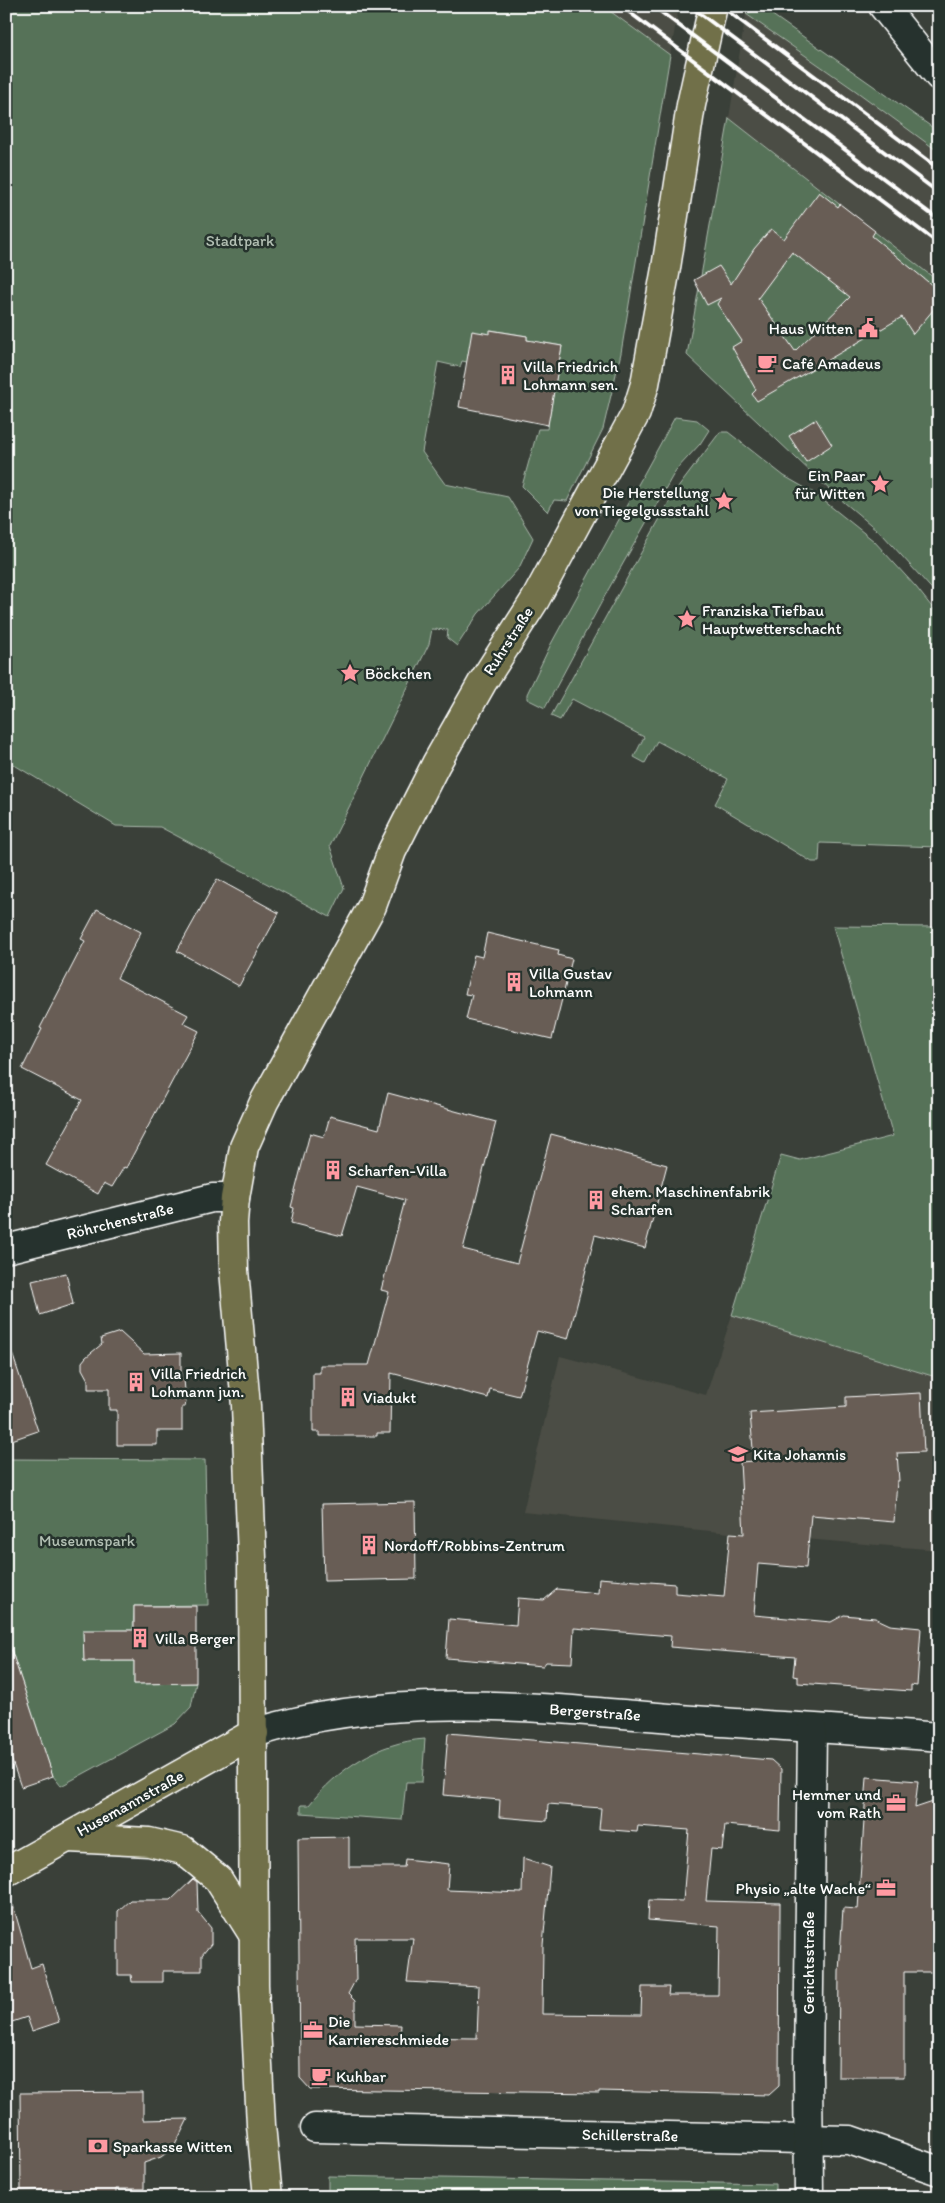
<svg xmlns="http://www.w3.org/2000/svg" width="945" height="2203" viewBox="0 0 945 2203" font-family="Itim,sans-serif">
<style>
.built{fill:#4c4d45}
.green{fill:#567258;stroke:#aab8ac}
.building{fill:#685d54;stroke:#fff;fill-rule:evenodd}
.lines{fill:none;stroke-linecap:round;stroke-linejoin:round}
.minor-casing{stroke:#fff;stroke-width:31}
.major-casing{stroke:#fff;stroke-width:31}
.minor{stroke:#26332d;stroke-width:28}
.major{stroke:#71704a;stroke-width:28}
.rail{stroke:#fff;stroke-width:4}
.labels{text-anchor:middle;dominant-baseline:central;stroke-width:5;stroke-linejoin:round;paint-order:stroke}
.park-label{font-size:16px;fill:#b3c0b4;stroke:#26332d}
.poi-label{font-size:16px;fill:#fff;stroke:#26332d;text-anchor:start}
.street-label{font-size:16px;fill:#fff;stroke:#26332d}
</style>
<rect width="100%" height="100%" fill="#3a4039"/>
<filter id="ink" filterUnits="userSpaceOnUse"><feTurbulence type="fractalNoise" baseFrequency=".02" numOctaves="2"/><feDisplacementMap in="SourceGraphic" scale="10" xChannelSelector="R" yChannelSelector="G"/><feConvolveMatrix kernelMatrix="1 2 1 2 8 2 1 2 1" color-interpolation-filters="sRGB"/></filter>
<g filter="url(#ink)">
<g class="built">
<polygon points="603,6 679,6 670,55"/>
<polygon points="746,14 856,91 939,152 939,282 729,118"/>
<polygon points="732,1315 939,1378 939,1550 730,1533 523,1512 560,1356 706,1395"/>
</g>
<g class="green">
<polygon points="6,6 603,6 670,55 621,353 603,429 567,501 554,500 548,512 522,486 538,429 547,429 562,346 527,340 527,336 491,330 490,334 467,362 462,361 460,367 438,362 422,452 445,484 508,497 533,538 519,568 478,614 457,646 447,638 448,630 432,629 429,644 330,846 344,888 330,917 160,827 116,826 6,760"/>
<polygon points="761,7 939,132 939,152 856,91 746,14"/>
<polygon points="729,118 939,282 939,597 883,535 832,492 687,355"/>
<polygon points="675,417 697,420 709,430 700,444 676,470 608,590 545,708 527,699 527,694 551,644"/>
<polygon points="720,432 728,432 784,476 814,493 874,541 916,587 939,616 939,847 820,843 819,862 812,862 715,804 728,779 657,741 645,763 634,757 644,737 572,699 560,720 551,716 674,493"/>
<polygon points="833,926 939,927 939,1378 732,1315 781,1155 800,1160 893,1136"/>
<polygon points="6,1459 205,1460 208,1605 134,1606 133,1630 83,1631 84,1661 134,1661 134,1684 196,1683 191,1707 175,1724 61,1786 53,1776 6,1634"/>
<path d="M 425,1739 L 422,1782 L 406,1782 L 402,1820 L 301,1813 L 301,1805 L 309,1805 C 338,1769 378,1742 425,1739 Z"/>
<polygon points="328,2176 775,2184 775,2197 328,2197"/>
</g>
<g class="building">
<path d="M 819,192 L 838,207 L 840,204 L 875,231 L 872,236 L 939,291 L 939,303 L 913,334 L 902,317 L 757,401 L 752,394 L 756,390 L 732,347 L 742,341 L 717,304 L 721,298 L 707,305 L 694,280 L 719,266 L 731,284 L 754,249 L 771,229 L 784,239 ZM 792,252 L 850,297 L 795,351 L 758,298 Z"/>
<polygon points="490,330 527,336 527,340 562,346 548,425 459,407 472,331 490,334"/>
<polygon points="816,419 832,445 806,462 789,436"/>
<polygon points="217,879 279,913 239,986 177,951"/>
<polygon points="97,909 141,932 117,978 188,1015 183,1023 199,1031 126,1168 124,1167 112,1187 104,1183 98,1194 46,1165 82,1100 22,1069 42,1029 40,1028 85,941 81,939"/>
<polygon points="487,933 559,950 558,955 572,959 552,1039 466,1019 472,995 465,994 474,955 482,957"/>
<polygon points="388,1093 496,1122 463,1249 517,1263 551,1134 667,1165 645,1248 595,1235 568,1339 537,1331 519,1396 490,1389 488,1398 391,1373 390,1433 377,1433 377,1436 320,1436 320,1432 313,1432 313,1373 320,1373 320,1365 369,1365 389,1292 381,1290 405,1200 357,1187 342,1236 291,1223 294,1208 291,1207 310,1133 324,1137 330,1116 379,1129"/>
<polygon points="66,1273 73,1304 40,1315 32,1281"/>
<polygon points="120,1332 144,1354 181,1353 181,1379 184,1379 186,1402 185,1407 182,1407 182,1431 157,1431 157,1445 117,1445 117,1410 109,1410 109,1389 88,1389 88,1380 82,1369 82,1362 86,1357 102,1344 101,1338"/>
<polygon points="6,1350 11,1350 38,1431 6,1442"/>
<polygon points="921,1393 924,1452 897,1453 899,1481 897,1481 894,1522 811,1515 806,1568 758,1564 754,1615 831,1622 844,1615 875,1618 890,1625 921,1628 917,1686 911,1685 911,1691 798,1683 798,1677 793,1676 795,1657 670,1647 671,1636 574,1628 572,1663 546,1662 543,1666 446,1658 449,1619 516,1625 518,1598 544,1600 557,1589 598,1593 599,1578 675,1584 675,1593 724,1597 730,1533 744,1534 740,1462 754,1461 750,1413 846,1407 846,1397"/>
<polygon points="415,1502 416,1579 324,1581 322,1504"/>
<polygon points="134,1606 196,1606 196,1683 134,1684 134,1661 84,1661 83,1630 134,1630"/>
<polygon points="11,1649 53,1776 21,1787 6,1744 6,1650"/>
<path d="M 448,1733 L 771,1760 L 781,1769 L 780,1830 L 725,1825 L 722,1850 L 711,1849 L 706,1901 L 780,1903 L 779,2086 L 769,2095 L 599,2091 L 599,2093 L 310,2089 L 300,2078 L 298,1838 L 349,1837 L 349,1867 L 404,1867 L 405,1859 L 449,1864 L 447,1890 L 522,1893 L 523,1858 L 550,1867 L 543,1945 L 542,2014 L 641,2015 L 642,1987 L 669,1987 L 668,1995 L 718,1995 L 719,1926 L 648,1920 L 649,1900 L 683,1901 L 689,1830 L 638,1826 L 637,1832 L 599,1829 L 601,1808 L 548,1804 L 547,1821 L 499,1817 L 500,1800 L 443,1795 ZM 355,1938 L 413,1938 L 407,1982 L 479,1986 L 477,2038 L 400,2037 L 401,2025 L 355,2024 L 355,2001 L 348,1994 L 356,1979 Z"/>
<polygon points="867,1777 918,1781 915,1808 939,1800 939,1972 904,1972 904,2077 838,2077 839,1972 843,1908 858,1909"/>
<polygon points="193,1879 197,1882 198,1912 211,1928 211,1944 202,1955 202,1971 163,1971 163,1982 132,1982 131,1975 118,1975 118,1911 130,1900 171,1900"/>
<polygon points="13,1905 31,1968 42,1964 59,2022 32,2031 27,2017 6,2024 6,1906"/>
<polygon points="143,2092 143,2120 188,2119 174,2147 161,2157 144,2163 144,2189 116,2189 116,2197 68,2197 67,2189 21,2190 20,2093"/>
</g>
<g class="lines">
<defs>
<g id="minor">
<polyline points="883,6 939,76"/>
<polyline points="6,1249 212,1198 235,1198"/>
<path d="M 254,1733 C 394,1689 549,1708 693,1720 C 775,1726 857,1730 939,1737"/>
<polyline points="315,2128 850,2140 939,2171"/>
<polyline points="809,2197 808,2070 812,1729"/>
</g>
<g id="major">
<polyline points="68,1838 149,1842 183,1850 218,1879 254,1936"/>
<polyline points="6,1872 254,1733"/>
<polyline points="268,2197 261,2125 254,1985 252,1557 246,1406 234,1270 233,1222 235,1198 244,1147 264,1102 372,906 392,851 436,764 482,683 535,600 636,413 645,384 666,268 691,105 713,6"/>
</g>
</defs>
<use href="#minor" class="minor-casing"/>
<use href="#major" class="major-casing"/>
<use href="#minor" class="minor"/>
<use href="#major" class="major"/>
<g class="rail">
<polyline points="621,6 939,244"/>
<polyline points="653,6 939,220"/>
<polyline points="690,6 939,193"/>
<polyline points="721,6 939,169"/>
</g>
</g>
</g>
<defs>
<symbol id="civic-bare" viewBox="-9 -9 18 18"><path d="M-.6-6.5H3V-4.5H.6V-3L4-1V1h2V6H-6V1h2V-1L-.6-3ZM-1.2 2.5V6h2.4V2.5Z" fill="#ff9aa2" stroke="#26332d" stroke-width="2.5" paint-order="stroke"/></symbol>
<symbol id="cafe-bare" viewBox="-9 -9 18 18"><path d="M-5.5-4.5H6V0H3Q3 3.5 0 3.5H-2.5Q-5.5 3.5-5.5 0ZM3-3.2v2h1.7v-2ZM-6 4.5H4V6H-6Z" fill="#ff9aa2" stroke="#26332d" stroke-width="2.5" paint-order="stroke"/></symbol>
<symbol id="building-bare" viewBox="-9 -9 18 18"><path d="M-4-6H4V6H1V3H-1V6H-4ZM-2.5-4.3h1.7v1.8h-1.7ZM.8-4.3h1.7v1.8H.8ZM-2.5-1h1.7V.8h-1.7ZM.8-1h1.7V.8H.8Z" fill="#ff9aa2" stroke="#26332d" stroke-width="2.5" paint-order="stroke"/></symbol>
<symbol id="sight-bare" viewBox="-9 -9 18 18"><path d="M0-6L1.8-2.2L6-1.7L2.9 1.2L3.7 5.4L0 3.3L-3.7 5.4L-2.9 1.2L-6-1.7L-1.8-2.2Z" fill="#ff9aa2" stroke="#26332d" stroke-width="2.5" paint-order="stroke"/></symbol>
<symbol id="school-bare" viewBox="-9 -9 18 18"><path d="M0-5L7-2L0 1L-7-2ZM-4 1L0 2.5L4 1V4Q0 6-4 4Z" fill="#ff9aa2" stroke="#26332d" stroke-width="2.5" paint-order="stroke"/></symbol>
<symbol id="office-bare" viewBox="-9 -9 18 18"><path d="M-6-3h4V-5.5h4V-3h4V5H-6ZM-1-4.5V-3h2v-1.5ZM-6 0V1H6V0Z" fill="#ff9aa2" stroke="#26332d" stroke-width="2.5" paint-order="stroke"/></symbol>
<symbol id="bank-bare" viewBox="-9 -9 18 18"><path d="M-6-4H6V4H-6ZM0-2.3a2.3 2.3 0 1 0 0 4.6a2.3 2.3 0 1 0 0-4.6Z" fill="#ff9aa2" stroke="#26332d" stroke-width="2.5" paint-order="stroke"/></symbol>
</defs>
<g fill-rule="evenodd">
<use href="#civic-bare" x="854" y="314" width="28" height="28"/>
<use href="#cafe-bare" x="753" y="349" width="28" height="28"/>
<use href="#building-bare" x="494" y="361" width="28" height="28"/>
<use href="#sight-bare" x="866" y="470" width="28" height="28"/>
<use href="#sight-bare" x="710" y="487" width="28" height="28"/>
<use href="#sight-bare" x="673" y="605" width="28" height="28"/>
<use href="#sight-bare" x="336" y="659" width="28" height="28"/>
<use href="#building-bare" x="500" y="968" width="28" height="28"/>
<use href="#building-bare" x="319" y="1156" width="28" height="28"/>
<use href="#building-bare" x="582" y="1186" width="28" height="28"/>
<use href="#building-bare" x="122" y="1368" width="28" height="28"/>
<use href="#building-bare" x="334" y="1383" width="28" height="28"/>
<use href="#school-bare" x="724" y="1440" width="28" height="28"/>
<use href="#building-bare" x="355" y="1531" width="28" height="28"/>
<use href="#building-bare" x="126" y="1624" width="28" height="28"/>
<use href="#office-bare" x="882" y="1789" width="28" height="28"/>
<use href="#office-bare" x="872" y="1874" width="28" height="28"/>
<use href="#office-bare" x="299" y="2016" width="28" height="28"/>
<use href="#cafe-bare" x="307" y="2062" width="28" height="28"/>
<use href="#bank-bare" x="84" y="2132" width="28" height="28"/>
</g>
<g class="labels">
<g class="park-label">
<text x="240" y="240">Stadtpark</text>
<text x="87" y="1540">Museumspark</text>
</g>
<g class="poi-label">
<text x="853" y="328" text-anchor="end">Haus Witten</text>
<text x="782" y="363">Café Amadeus</text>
<text x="523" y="366">Villa Friedrich<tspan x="523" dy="18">Lohmann sen.</tspan></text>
<text x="865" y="475" text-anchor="end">Ein Paar<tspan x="865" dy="18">für Witten</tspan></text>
<text x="709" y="492" text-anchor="end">Die Herstellung<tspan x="709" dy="18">von Tiegelgussstahl</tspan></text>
<text x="702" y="610">Franziska Tiefbau<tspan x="702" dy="18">Hauptwetterschacht</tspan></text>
<text x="365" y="673">Böckchen</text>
<text x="529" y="973">Villa Gustav<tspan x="529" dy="18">Lohmann</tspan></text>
<text x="348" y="1170">Scharfen-Villa</text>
<text x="611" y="1191">ehem. Maschinenfabrik<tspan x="611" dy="18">Scharfen</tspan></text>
<text x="151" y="1373">Villa Friedrich<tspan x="151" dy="18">Lohmann jun.</tspan></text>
<text x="363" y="1397">Viadukt</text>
<text x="753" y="1454">Kita Johannis</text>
<text x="384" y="1545">Nordoff/Robbins-Zentrum</text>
<text x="155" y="1638">Villa Berger</text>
<text x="881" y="1794" text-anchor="end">Hemmer und<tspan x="881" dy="18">vom Rath</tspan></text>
<text x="871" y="1888" text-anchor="end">Physio „alte Wache“</text>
<text x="328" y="2021">Die<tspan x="328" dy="18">Karriereschmiede</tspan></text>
<text x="336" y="2076">Kuhbar</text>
<text x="113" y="2146">Sparkasse Witten</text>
</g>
<g class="street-label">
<text transform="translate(508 641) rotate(-57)">Ruhrstraße</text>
<text transform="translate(120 1221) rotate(-14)">Röhrchenstraße</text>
<text transform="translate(595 1712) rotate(4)">Bergerstraße</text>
<text transform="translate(130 1803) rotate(-29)">Husemannstraße</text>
<text transform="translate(808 1963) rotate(-90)">Gerichtsstraße</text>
<text transform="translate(630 2135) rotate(1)">Schillerstraße</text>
</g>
</g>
<rect width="945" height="2203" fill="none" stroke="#26332d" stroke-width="25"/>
<rect x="12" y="12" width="920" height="2178" fill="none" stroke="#fff" stroke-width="2" filter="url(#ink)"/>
</svg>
